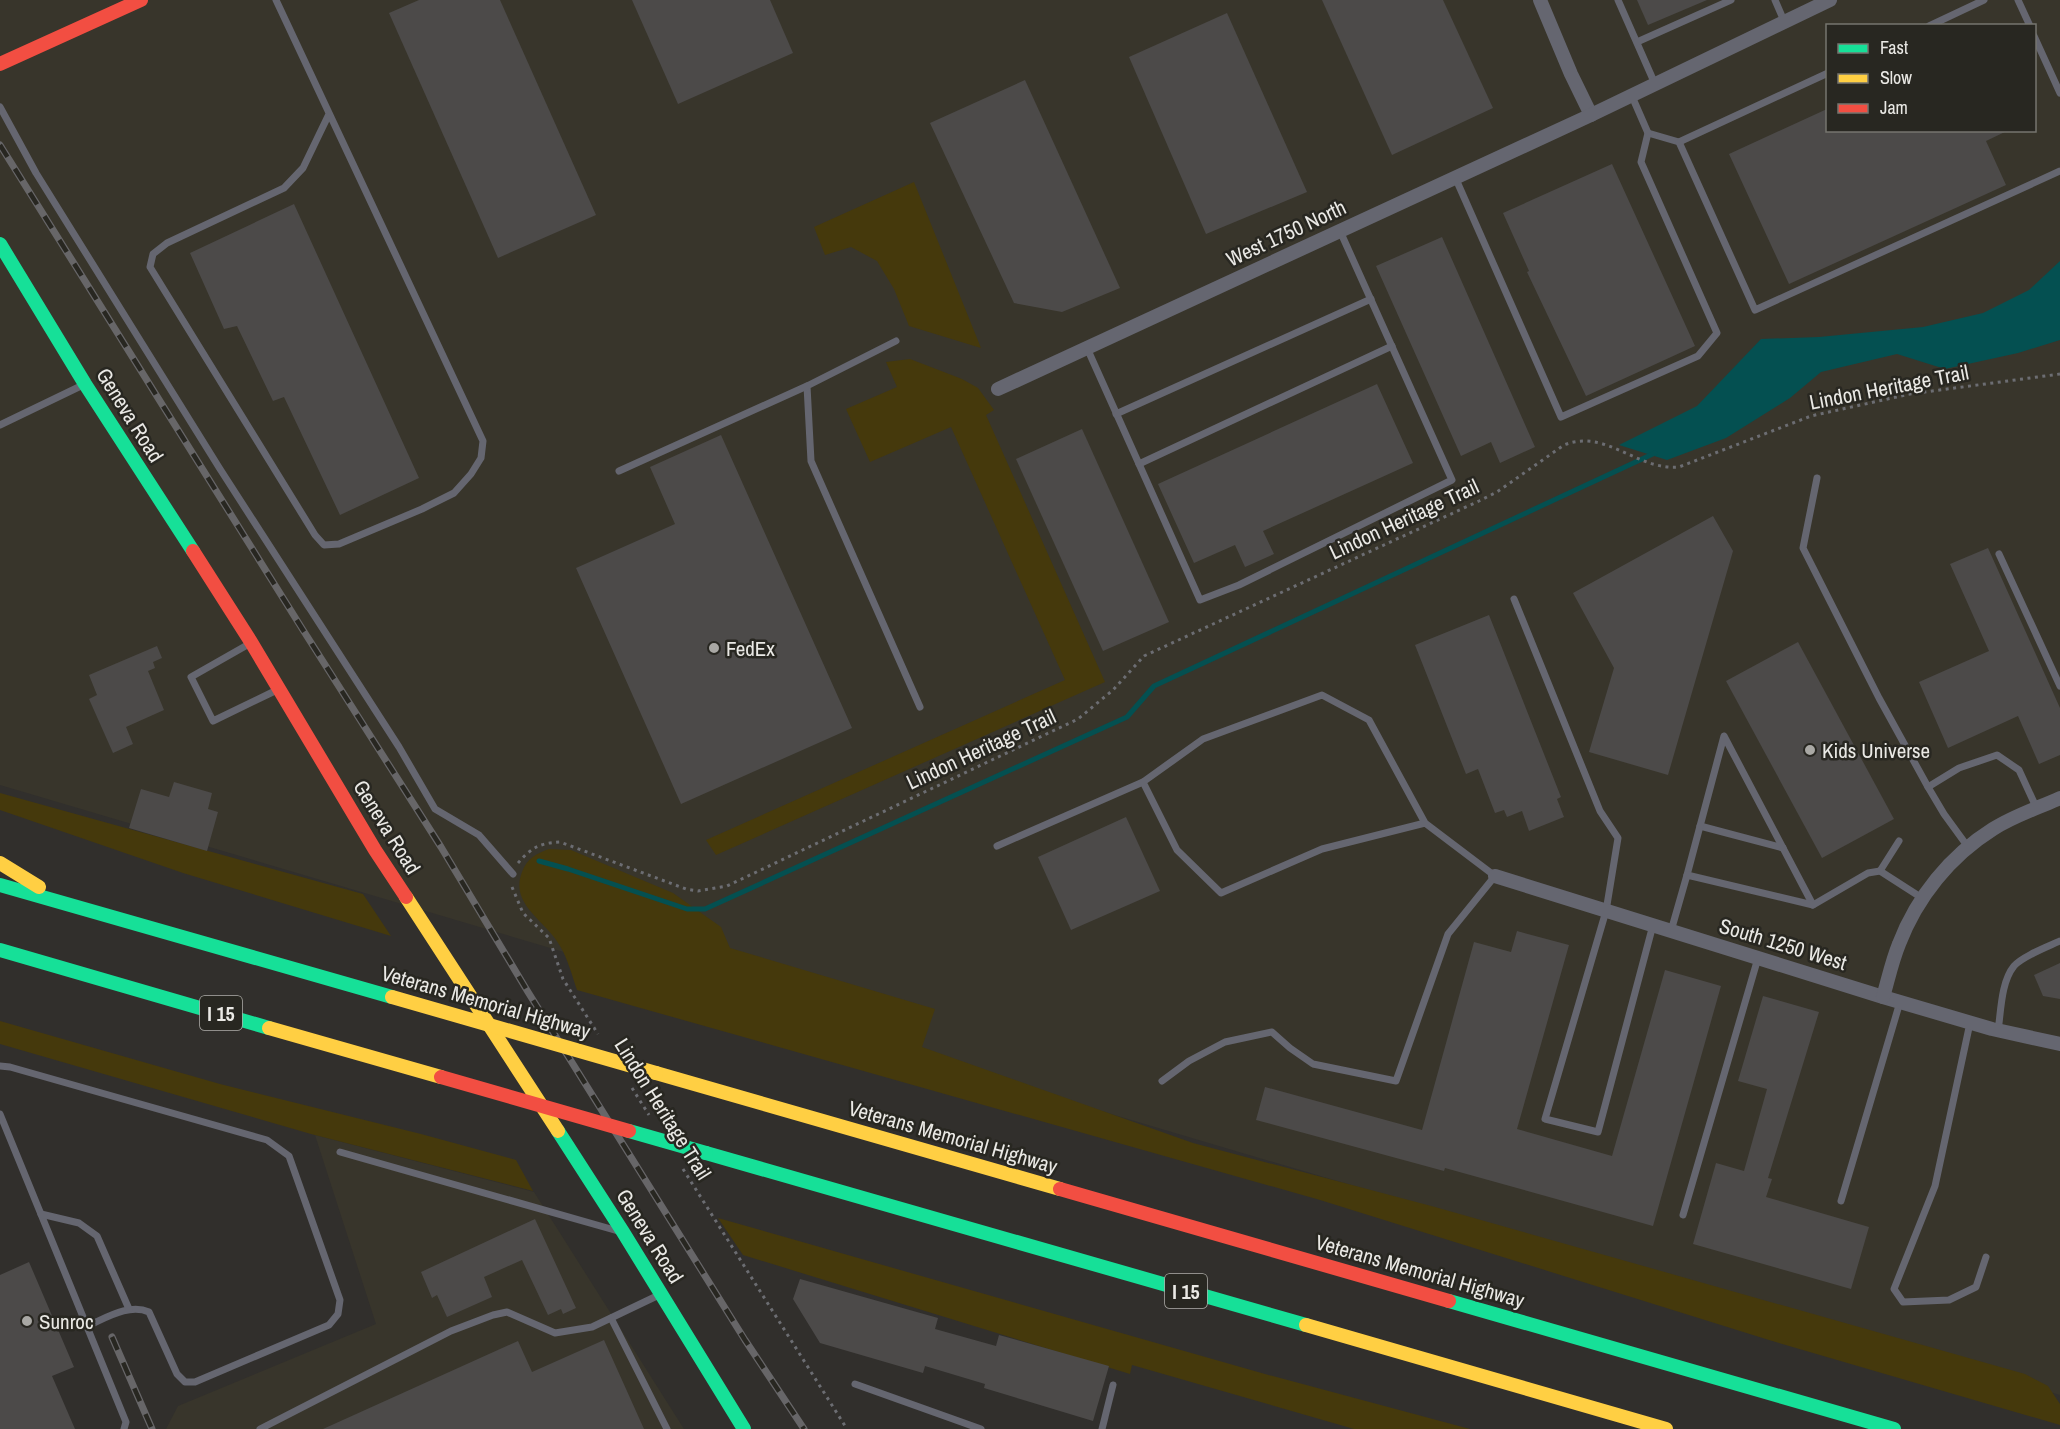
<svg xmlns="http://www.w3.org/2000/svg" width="2060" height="1429" viewBox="0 0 2060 1429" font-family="'Archivo Narrow',sans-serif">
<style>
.built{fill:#38352b;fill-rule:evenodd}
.green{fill:#45390c}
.water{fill:#045051}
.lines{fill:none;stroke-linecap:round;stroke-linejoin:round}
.stream{stroke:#045051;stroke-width:5}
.building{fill:#4c4a49}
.path{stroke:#6c6d72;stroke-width:3;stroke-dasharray:3 4.5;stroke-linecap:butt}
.lane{stroke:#656670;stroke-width:7}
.street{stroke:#656670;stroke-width:14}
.fast{stroke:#16e098;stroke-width:14}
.slow{stroke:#ffcf43;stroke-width:14}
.jam{stroke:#f24e42;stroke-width:14}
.rail-casing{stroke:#676668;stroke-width:7}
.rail{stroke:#282721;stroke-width:4.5;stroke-dasharray:14;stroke-linecap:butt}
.fast-bridge{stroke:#16e098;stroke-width:14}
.slow-bridge{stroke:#ffcf43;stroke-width:14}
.jam-bridge{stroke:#f24e42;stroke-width:14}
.poi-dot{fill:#a9a8a4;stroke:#282721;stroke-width:2}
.labels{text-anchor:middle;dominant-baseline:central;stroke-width:5;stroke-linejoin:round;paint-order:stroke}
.shield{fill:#282721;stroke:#b0afaa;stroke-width:1.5}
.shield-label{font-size:20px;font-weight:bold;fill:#eae9e5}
.street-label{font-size:21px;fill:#eae9e5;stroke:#282721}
.poi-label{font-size:21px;fill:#eae9e5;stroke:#282721;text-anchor:start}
</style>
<rect width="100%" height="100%" fill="#312f2c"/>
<g class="built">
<path d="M 0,0 L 2060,0 L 2060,1395 L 0,785 ZM 1828,26 L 2034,26 L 2034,130 L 1828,130 Z"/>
<polygon points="315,1135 534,1192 684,1429 166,1429 178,1406 376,1324"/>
</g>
<g class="green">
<polygon points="914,182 981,348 909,326 894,289 877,261 851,247 825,255 814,227"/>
<polygon points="910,359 962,379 978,388 994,410 986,415 1105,682 716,855 706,840 1065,680 951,427 870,462 846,409 897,387 886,362"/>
<polygon points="0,793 363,894 391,936 183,873 0,810"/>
<path d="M 549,849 L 571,850 L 673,893 L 721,927 L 730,948 L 935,1009 L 922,1047 L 1193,1143 L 1435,1207 L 2025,1374 L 2048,1386 L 2060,1404 L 2060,1425 L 1769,1340 L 1320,1200 L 577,990 C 572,976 568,959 560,946 C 547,921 509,905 522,872 C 527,858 536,854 549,849 Z"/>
<polygon points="0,1021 220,1084 421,1134 516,1160 533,1191 311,1134 0,1044"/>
<polygon points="718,1218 1265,1374 1470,1429 1354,1429 1132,1365 1130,1374 743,1255"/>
</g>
<polygon class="water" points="2060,261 2060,340 2018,353 1945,369 1897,354 1821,372 1790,398 1726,438 1667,460 1619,445 1697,406 1761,339 1819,337 1923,327 1983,313 2029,290"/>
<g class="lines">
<polyline class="stream" points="539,861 568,869 687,909 705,909 1127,717 1154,686 1655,453"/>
</g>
<g class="building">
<polygon points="419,0 500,0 596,215 498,258 389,13"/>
<polygon points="632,0 770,0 793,53 678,104"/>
<polygon points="1322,0 1443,0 1493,108 1392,155"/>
<polygon points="1637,0 1707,0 1648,25"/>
<polygon points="1227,13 1307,192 1206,234 1129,57"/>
<polygon points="1025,80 1120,288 1062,312 1014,303 930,123"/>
<polygon points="1827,109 1827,130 2009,130 1986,141 2006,185 1789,284 1729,154"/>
<polygon points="1612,164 1695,346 1586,396 1527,272 1529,271 1503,213"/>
<polygon points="294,204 419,478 340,515 284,397 273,401 237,326 224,329 190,253"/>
<polygon points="1442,237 1535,447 1500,463 1491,442 1461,456 1376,266"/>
<polygon points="1377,384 1413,463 1263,531 1274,554 1245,567 1235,545 1194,563 1158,484"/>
<polygon points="1082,429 1169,622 1103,651 1016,459"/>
<polygon points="721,435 852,728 681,804 576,568 675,524 650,467"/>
<polygon points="1713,516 1733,551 1668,775 1589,752 1614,668 1573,593"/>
<polygon points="1988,548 2060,708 2060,755 2039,764 2018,716 1948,748 1919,682 1989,651 1950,564"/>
<polygon points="1489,615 1561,797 1557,799 1564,817 1529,831 1522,811 1507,817 1504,810 1495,813 1478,769 1466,774 1415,645"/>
<polygon points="1798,642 1894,819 1822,858 1726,681"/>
<polygon points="157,646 162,658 153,662 155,668 148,671 164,710 126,727 133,744 113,753 89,699 97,695 89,675"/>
<polygon points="174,782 212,793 208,809 218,812 207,851 129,828 141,789 169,797"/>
<polygon points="1126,817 1160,891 1071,930 1038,857"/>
<polygon points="1517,931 1569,945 1517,1129 1612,1156 1665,970 1721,986 1653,1226 1445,1168 1444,1171 1256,1120 1265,1087 1422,1130 1474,942 1511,952"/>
<polygon points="2060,963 2060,999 2043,996 2034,975"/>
<polygon points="1763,996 1819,1012 1768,1178 1772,1179 1766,1197 1869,1227 1851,1289 1693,1244 1716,1163 1744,1171 1767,1089 1738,1081"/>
<polygon points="535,1219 576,1308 563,1314 561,1309 548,1315 522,1260 484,1277 492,1297 447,1317 437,1295 432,1298 421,1272"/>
<polygon points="29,1262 74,1367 52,1376 75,1429 0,1429 0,1275"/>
<polygon points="800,1279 938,1318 935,1329 996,1346 999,1335 1109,1366 1093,1421 984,1388 985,1384 925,1366 923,1373 820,1343 793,1299"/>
<polygon points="604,1340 644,1429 323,1429 518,1341 532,1372"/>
</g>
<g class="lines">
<g class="path">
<path d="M 518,863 C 531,848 539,843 560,842 L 686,889 L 698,891 L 727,886 L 1078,719 L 1113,690 L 1144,656 L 1479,501 L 1497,492 L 1564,445 C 1606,428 1637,471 1679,467 L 1811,416 L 1910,394 L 2060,374"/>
<polyline points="512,887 523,913 549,938 563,979 598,1034"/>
<polyline points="632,1088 649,1115"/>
<polyline points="683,1169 847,1429"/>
</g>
<g class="lane">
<polyline points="276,0 483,441 481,458 471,474 454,493 422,509 339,544 324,545 315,535 150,267 153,254 167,243 284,188 303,168 329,114"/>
<polyline points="1618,0 1655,84"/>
<polyline points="1775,0 1784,21"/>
<polyline points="2018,0 2030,26"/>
<polyline points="1929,26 1984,0"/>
<polyline points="2034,36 2060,93"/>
<polyline points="1637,42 1731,0"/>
<polyline points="0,107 36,173 220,469 399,747 435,809 479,835 513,874"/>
<polyline points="1648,133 1679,142 1755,310 2060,171"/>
<polyline points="1679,142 1828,73"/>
<polyline points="1455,177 1561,417 1698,356 1717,333 1641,162 1648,133 1631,94"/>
<polyline points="896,341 807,386 811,461 920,707"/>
<polyline points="1087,348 1200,600 1239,585 1452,480 1340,231"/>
<polyline points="1116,414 1371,299"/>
<polyline points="0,425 83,385"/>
<polyline points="1139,464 1392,346"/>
<polyline points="619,471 807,386"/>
<polyline points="1817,478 1803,548 1879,698 1928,787 1944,814 1968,847"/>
<polyline points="1999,554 2060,686"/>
<polyline points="1514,599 1600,811 1618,838 1606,911 1545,1119 1598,1132 1653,925"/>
<polyline points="249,644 191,677 213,721 277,690"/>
<polyline points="1928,787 1959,768 1997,755 2019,770 2037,809"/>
<polyline points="1700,826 1783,848"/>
<polyline points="997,846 1143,782"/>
<polyline points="1880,871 1899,841"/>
<polyline points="1687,875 1724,736 1813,905"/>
<polyline points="1671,931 1687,875 1813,905 1868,873 1880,871 1922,898"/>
<polyline points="1970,1023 1935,1186 1894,1289 1903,1302 1949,1300 1976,1287 1986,1257"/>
<path d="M 1998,1031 C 2001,1011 2001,982 2014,966 C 2023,956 2047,947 2060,941"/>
<path d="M 0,1066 L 10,1067 L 267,1140 L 289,1156 L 340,1300 L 338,1314 L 329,1325 L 195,1382 L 185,1382 L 177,1374 L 149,1312 C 129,1303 106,1318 87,1326"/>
<polyline points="1162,1081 1189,1061 1225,1042 1272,1032 1290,1048 1313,1064 1396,1081 1448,934 1495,876 1425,823 1369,720 1322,695 1203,739 1143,782 1177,850 1221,893 1322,849 1425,823"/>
<polyline points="0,1114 126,1422 124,1429"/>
<polyline points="340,1152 618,1231"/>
<polyline points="1841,1201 1900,1002"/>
<polyline points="41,1214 79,1223 97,1236 129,1309"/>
<polyline points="1683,1215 1758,958"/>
<polyline points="611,1318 667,1429"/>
<polyline points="855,1384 981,1429"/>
<polyline points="260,1429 451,1331 493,1315 507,1312 555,1333 592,1327 659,1295"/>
<polyline points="1102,1429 1113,1385"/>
</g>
<g class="street">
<polyline points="1540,0 1571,74 1591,115"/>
<polyline points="998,389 1591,115 1830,0"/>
<polyline points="1495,876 1883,997 1992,1029 2060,1044"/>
<path d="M 1883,997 C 1888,980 1892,961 1899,944 C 1917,897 1950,856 1993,829 C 2013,816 2038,808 2060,798"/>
</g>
<g class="fast">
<polyline points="0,244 85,384 193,551"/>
<polyline points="0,885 392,997"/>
<polyline points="0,950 269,1028"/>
<polyline points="558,1131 623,1232 744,1429"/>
<polyline points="706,1153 1306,1325"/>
<polyline points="1449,1301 1894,1429"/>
</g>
<g class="slow">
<polyline points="0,863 39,887"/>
<polyline points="406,897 558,1131"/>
<polyline points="269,1028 441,1077"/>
<polyline points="656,1073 1060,1189"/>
<polyline points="1306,1325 1666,1429"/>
</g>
<g class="jam">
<polyline points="0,64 141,0"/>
<polyline points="193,551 251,642 375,850 406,897"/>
<polyline points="1060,1189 1449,1301"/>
</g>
<defs>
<g id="rail">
<polyline points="0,145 303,630 441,847 528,992 745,1340 804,1429"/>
<polyline points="112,1337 152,1429"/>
</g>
</defs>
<use href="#rail" class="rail-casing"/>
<use href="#rail" class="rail"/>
<polyline class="fast-bridge" points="629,1131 706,1153"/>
<polyline class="slow-bridge" points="392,997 656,1073"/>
<polyline class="jam-bridge" points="441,1077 629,1131"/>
</g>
<g class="poi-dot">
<circle cx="714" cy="648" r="6"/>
<circle cx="1810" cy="750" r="6"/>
<circle cx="27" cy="1321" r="6"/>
</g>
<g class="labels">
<g class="shield">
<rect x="200" y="996" width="42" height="34" rx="4.5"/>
<rect x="1165" y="1274" width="42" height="34" rx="4.5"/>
</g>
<g class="shield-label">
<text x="221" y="1013">I 15</text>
<text x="1186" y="1291">I 15</text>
</g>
<g class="street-label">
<text transform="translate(1286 233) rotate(-25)">West 1750 North</text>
<text transform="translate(1889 387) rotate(-11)">Lindon Heritage Trail</text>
<text transform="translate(130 415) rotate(58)">Geneva Road</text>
<text transform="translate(1404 519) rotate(-25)">Lindon Heritage Trail</text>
<text transform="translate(981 749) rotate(-25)">Lindon Heritage Trail</text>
<text transform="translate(387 827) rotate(58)">Geneva Road</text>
<text transform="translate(1783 944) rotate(17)">South 1250 West</text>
<text transform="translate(486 1002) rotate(16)">Veterans Memorial Highway</text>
<text transform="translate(663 1109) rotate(58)">Lindon Heritage Trail</text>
<text transform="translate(953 1137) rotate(16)">Veterans Memorial Highway</text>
<text transform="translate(650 1236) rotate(58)">Geneva Road</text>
<text transform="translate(1420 1271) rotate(16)">Veterans Memorial Highway</text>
</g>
<g class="poi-label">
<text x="726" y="648">FedEx</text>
<text x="1822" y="750">Kids Universe</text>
<text x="39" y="1321">Sunroc</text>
</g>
</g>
<rect x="1826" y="24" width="210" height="108" fill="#282721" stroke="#76756f" stroke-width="1.5"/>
<rect x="1838" y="44" width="30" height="9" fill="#16e098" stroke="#76756f" stroke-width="1.5"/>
<text x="1880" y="54" font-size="18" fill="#eae9e5">Fast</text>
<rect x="1838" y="74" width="30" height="9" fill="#ffcf43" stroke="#76756f" stroke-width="1.5"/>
<text x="1880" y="84" font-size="18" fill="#eae9e5">Slow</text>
<rect x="1838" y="104" width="30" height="9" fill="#f24e42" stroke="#76756f" stroke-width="1.5"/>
<text x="1880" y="114" font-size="18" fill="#eae9e5">Jam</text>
</svg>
